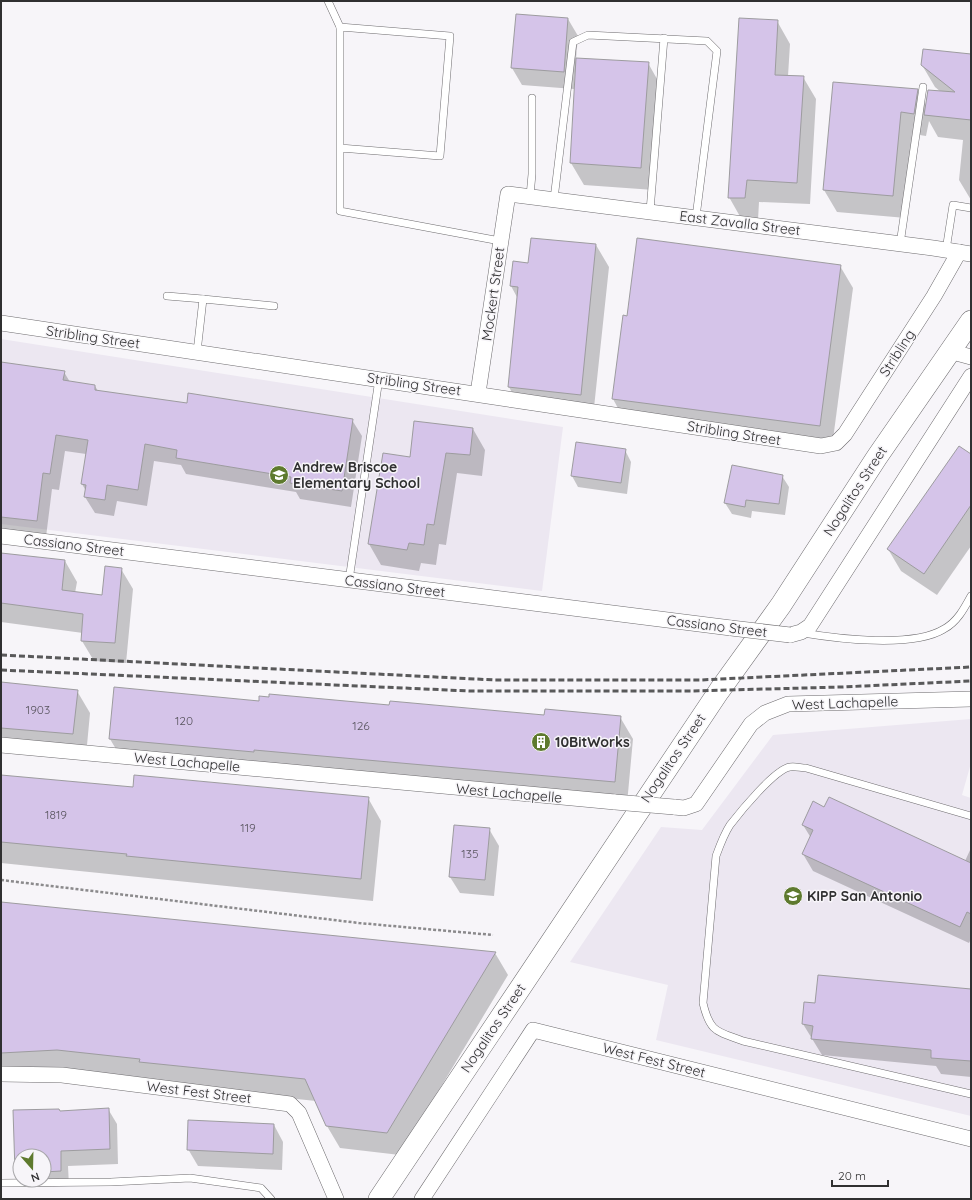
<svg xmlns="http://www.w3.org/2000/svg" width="972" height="1200" viewBox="0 0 972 1200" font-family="Quicksand,sans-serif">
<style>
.built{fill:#ece7f1}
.shadow{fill:#0003}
.building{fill:#d5c4e9;stroke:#9d9c9f}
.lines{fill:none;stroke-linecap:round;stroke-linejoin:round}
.lane-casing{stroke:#6e6c6f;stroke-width:8}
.street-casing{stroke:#6e6c6f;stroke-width:16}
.secondary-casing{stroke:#6e6c6f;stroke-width:22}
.path{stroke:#8b8a8c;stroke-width:2.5;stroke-dasharray:3 2;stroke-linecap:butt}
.lane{stroke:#fff;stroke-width:7}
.street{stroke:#fff;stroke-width:15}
.secondary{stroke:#fff;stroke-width:21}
.rail{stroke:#59595a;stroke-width:3;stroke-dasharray:6 3;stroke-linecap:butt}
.street-bridge-casing{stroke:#6e6c6f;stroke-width:16;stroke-linecap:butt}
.street-bridge{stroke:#fff;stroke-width:15}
.labels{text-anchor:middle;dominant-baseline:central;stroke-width:3;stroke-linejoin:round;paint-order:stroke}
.number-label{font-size:12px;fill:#59555f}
.street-label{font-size:14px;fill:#303031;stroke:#f7f5f9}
.poi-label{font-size:14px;font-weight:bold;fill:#303031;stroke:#f7f5f9;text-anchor:start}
</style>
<rect width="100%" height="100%" fill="#f7f5f9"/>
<g class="built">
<polygon points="1,339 563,427 542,591 1,524"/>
<polygon points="971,719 971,763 962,795 971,798 971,1116 656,1040 668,985 570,962 661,827 702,830 773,735"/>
</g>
<g class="shadow">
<polygon points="568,19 578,36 576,59 648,63 661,86 654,190 584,185 571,163 577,76 575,72 574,89 522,85 512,68"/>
<polygon points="777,21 790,44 788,76 803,77 816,99 810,204 759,202 758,220 742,220 729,197"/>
<polygon points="971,55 971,200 959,180 963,140 938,137 929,121 926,136 913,134 906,218 837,212 824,190 917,90 926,106 941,92 935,87 922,65"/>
<polygon points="596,245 609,267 593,417 521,409 509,387 518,299 511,286 529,264"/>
<polygon points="840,266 853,288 832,447 625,421 613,399 628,317"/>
<polygon points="1,363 64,372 70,382 95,386 98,391 188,404 352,420 362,436 351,507 300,499 296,492 186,474 181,465 154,461 147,506 117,501 114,516 95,513 85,497 86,491 82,484 86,454 65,451 59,490 52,489 46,537 1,532"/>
<polygon points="473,429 485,450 482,476 457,473 446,545 439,544 436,565 421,563 419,571 381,565 369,544 410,458"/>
<polygon points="577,443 625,450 631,462 627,494 578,487 572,476"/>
<polygon points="971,455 971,546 937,595 901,571 888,549"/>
<polygon points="782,476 789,487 785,515 752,511 751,518 732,514 725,503"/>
<polygon points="1,554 65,561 77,582 75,593 103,596 121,569 133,589 126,663 94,661 82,641 83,633 1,622"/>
<polygon points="1,683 77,691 90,713 86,756 1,748"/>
<polygon points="260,702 390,706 545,716 620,717 633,739 627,804 123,761 110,739"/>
<polygon points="1,776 134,789 368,798 381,821 373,901 1,863"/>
<polygon points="824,808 965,861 971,848 971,939 969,943 813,871 803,854 811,838 803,825"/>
<polygon points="489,829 499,846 494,896 460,893 450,877"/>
<polygon points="1,903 495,953 508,975 400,1155 340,1148 327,1126 316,1101 153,1084 1,1071"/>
<polygon points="971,990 971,1077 941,1074 936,1066 822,1055 803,1024 805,1003 816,1004"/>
<polygon points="108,1109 117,1124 118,1164 68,1166 69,1186 24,1187 20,1180 44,1180 44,1156 20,1156 20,1179 16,1172 14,1111 60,1112"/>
<polygon points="274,1125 283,1142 282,1170 198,1166 188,1149"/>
</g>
<g class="building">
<polygon points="516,14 568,18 564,72 511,68"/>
<polygon points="739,18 778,20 775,75 804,76 797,183 747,180 745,198 728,198"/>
<polygon points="923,49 971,54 971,120 924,115 928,90 955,92 921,65"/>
<polygon points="576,58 649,62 641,168 570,163"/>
<polygon points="833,82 918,89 914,114 901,112 893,196 823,190"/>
<polygon points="531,238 596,244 581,395 508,387 518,287 510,286 513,261 528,263"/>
<polygon points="637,238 841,265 820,426 612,399 623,315 627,316"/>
<polygon points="1,362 65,371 63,380 95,385 95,390 187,403 188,393 353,419 342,491 290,483 291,477 176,458 177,450 145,444 138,490 107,485 105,500 84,497 86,485 81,484 88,440 56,435 50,474 43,473 37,521 1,517"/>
<polygon points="414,421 473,428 470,455 446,453 434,525 427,524 424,545 409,543 407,550 368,544 383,453 410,457"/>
<polygon points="576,442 626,449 621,483 571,476"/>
<polygon points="959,446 971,454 971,505 924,574 887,549"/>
<polygon points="732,465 783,475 779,504 746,500 745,507 724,503"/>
<polygon points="1,553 65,560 62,590 102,595 105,566 122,568 115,643 81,641 83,614 1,603"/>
<polygon points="1,682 78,690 73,734 1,728"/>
<polygon points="114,687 259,701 259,696 269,697 269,694 389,705 390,701 544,715 545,709 621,716 615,782 254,750 254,752 109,739"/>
<polygon points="1,775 133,787 134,775 369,797 361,879 126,856 127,854 1,842"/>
<polygon points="829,797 971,863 971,914 967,912 960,927 802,854 813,830 802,825 813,801 824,807"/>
<polygon points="454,825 490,828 485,880 449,877"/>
<polygon points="1,902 496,952 387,1133 326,1126 305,1079 139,1062 140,1059 57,1050 1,1053"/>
<polygon points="818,975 971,989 971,1061 931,1058 931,1050 811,1039 813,1026 802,1024 804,1002 815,1003"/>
<polygon points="109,1108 110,1149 61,1151 61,1171 44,1172 44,1156 20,1156 20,1172 15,1172 13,1110 59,1109 60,1111"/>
<polygon points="188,1120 274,1124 273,1154 187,1150"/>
</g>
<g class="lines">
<defs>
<g id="lane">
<polyline points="328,1 340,27"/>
<polyline points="340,148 440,156 450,36 340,27 340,211 500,241"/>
<polyline points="530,196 532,174 532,98"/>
<polyline points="554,199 573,42 588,35 707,41 717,51 696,217"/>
<polyline points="650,211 664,38"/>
<polyline points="900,244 923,87"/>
<polyline points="946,250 953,205 971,208"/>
<polyline points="167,296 203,299"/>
<polyline points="197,352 203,299 274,306"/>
<polyline points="349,580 379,379"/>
<path d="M 803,633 C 839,639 913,648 944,629 C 957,622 964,609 971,596"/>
<path d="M 971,816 L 806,768 C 801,768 795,766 790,767 C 775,769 740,812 730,825 C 724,834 720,845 716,856 L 703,1003 C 710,1033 717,1031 743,1041 L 971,1094"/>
<polyline points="1,1183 111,1182 190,1178 261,1188 271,1199"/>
</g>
<g id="street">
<polyline points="1,323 821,446 836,443 845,434 934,296 959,252"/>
<polyline points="949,351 971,357"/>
<polyline points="478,393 508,194 933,248 971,254"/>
<polyline points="1,536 731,628"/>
<polyline points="790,635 801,632 810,626 971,376"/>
<polyline points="1,745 615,802"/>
<polyline points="674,807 684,808 696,804 751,724 765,713 788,704 971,699"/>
<polyline points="1,1074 62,1075 290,1104 299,1113 336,1199"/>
<polyline points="422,1199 533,1030 971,1139"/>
</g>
<polyline id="secondary" points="379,1199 719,691 781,605 877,457 971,321"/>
</defs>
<use href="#lane" class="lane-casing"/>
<use href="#street" class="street-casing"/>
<use href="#secondary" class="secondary-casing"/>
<polyline class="path" points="1,880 359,923 493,935"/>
<use href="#lane" class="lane"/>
<use href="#street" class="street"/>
<use href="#secondary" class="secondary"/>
<g class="rail">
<polyline points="1,655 495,680 700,680 971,667"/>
<polyline points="1,670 470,691 692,691 842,687 971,681"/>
</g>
<defs>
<g id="street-bridge">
<polyline points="731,628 790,635"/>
<polyline points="615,802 674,807"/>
</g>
</defs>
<use href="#street-bridge" class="street-bridge-casing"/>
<use href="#street-bridge" class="street-bridge"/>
</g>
<defs>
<symbol id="school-disc" viewBox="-11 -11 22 22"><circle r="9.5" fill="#5e7a2e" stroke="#f7f5f9"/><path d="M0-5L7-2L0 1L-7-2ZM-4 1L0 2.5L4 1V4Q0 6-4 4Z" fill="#fff"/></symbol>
<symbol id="building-disc" viewBox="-11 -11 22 22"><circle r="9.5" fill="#5e7a2e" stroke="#f7f5f9"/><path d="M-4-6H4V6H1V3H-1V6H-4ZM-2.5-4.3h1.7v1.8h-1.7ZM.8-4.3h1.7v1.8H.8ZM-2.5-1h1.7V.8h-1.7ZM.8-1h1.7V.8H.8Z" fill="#fff"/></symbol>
</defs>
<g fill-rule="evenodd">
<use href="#school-disc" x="268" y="464" width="22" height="22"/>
<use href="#building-disc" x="530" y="731" width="22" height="22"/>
<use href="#school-disc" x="782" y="885" width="22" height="22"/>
</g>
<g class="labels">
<g class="number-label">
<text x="38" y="709">1903</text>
<text x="184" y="720">120</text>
<text x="361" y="725">126</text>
<text x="56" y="814">1819</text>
<text x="248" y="827">119</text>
<text x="470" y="853">135</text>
</g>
<g class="street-label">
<text transform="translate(740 223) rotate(7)">East Zavalla Street</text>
<text transform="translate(493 294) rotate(-82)">Mockert Street</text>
<text transform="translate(93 337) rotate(8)">Stribling Street</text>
<text transform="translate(897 353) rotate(-57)">Stribling</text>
<text transform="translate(414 384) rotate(8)">Stribling Street</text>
<text transform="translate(734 433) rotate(9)">Stribling Street</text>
<text transform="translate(855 491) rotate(-57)">Nogalitos Street</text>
<text transform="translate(74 545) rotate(7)">Cassiano Street</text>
<text transform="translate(395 586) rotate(7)">Cassiano Street</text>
<text transform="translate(717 626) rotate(7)">Cassiano Street</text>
<text transform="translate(845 703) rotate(-2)">West Lachapelle</text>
<text transform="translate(673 758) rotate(-56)">Nogalitos Street</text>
<text transform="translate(187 762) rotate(5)">West Lachapelle</text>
<text transform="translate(509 793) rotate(5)">West Lachapelle</text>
<text transform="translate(493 1028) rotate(-56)">Nogalitos Street</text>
<text transform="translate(654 1060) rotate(14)">West Fest Street</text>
<text transform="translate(199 1092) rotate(7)">West Fest Street</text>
</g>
<g class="poi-label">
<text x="293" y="467">Andrew Briscoe<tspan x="293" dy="16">Elementary School</tspan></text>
<text x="555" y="742">10BitWorks</text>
<text x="807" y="896">KIPP San Antonio</text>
</g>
</g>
<rect width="972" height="1200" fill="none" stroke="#303031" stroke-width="4"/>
<g transform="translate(32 1168) rotate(160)"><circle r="19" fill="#f7f5f9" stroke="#a7a6a9"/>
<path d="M0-3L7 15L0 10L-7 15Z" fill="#5e7a2e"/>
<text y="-6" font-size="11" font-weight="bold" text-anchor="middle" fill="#303031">N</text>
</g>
<path d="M832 1180v6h56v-6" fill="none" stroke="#303031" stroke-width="2"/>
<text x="838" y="1180" font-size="12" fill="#303031" stroke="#f7f5f9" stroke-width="3" paint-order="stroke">20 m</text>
</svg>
